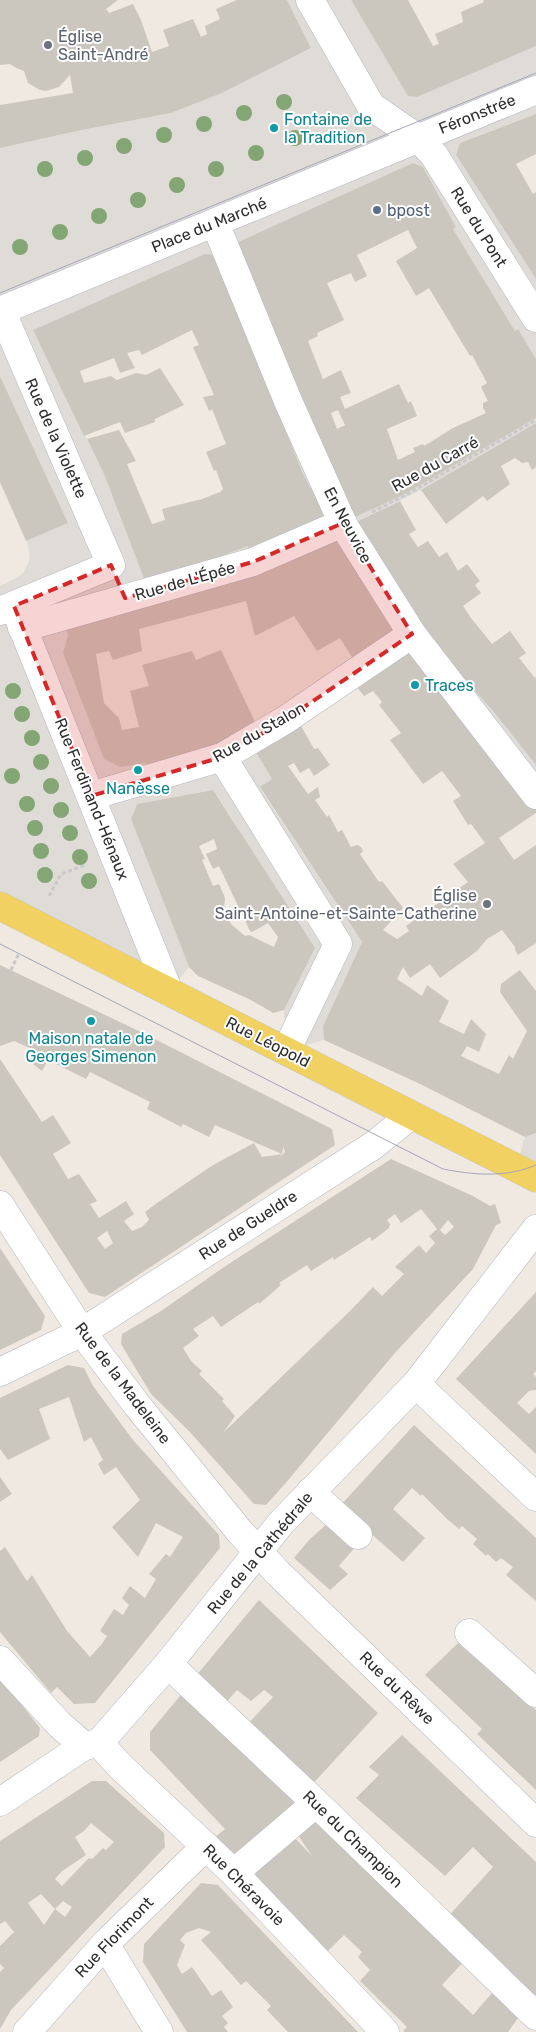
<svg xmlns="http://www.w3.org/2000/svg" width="536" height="2032" viewBox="0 0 536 2032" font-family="Rubik,sans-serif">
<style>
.plaza{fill:#dfdcd8;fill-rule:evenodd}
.building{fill:#cbc7bf;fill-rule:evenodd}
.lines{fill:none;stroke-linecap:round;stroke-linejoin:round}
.minor-casing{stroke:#b4b7c1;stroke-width:29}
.major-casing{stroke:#c9c9c9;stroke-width:29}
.path{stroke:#c9c9c9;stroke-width:3;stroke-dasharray:4 2.5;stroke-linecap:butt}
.minor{stroke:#fff;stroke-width:28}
.major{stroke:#f2d163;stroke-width:28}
.tram{stroke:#a3a6b8;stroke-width:1}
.tree{fill:#84a574}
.marked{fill:#d62828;fill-opacity:0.2;stroke:#d62828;stroke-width:4;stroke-dasharray:10 6;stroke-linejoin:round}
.worship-dot{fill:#6b7280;stroke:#fff;stroke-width:2}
.culture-dot{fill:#0f9aa8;stroke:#fff;stroke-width:2}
.service-dot{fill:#5c6f8a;stroke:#fff;stroke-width:2}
.labels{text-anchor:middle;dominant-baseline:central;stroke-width:4;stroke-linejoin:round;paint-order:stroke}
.worship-label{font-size:16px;fill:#5b616d;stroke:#fff;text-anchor:start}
.street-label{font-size:16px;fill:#2e2e2e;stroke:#fff}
.culture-label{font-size:16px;fill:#0d838f;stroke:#fff;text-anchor:start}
.service-label{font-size:16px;fill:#4e5e75;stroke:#fff;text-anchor:start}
</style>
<rect width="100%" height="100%" fill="#efe9e1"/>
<g class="plaza">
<path d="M 287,0 L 351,0 L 408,95 L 417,97 L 536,46 L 536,114 L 460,143 L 456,155 L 536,279 L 536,359 L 518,329 L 515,331 L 453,229 L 456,227 L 423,167 L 414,163 L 236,243 L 330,472 L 403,495 L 536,418 L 536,423 L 421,490 L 354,523 L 456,670 L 493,711 L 536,765 L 536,807 L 411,643 L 256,752 L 272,779 L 260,788 L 362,942 L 323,1026 L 324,1040 L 286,1051 L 284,1010 L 306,964 L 244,839 L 232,818 L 213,790 L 137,804 L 131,819 L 189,967 L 169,992 L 0,906 L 0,586 L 18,577 L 24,572 L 30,558 L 27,540 L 68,523 L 0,376 L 0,148 L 82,130 L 171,113 L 222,93 L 311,48 ZM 103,299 L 244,327 L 303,474 L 320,506 L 248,546 L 146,584 L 104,474 L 33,330 ZM 346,549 L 383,614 L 358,667 L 215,746 L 147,767 L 147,763 L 120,767 L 104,759 L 63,653 L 68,635 L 64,623 Z"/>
<polygon points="536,1133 536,1178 516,1168 525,1137"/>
</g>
<g class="building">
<polygon points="0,0 118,0 106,9 109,13 133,4 141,20 152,52 169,46 163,30 193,19 201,37 207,34 205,26 220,19 216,9 237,0 287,0 311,48 222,93 171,113 82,130 0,148 0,105 73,93 70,75 59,87 46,91 40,90 28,83 24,71 16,68 10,64 0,65"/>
<polygon points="351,0 408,0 433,46 439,44 435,34 463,22 461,12 484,2 483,0 536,0 536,46 417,97 408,96"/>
<polygon points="536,114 536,154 516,164 533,194 536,192 536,279 456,155 460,143"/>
<path d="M 413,163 L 423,167 L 456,227 L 453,229 L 515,331 L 518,329 L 536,359 L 536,418 L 403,495 L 353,518 L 236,243 ZM 408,230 L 417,248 L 396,261 L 416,296 L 429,288 L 470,356 L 472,355 L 487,383 L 481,387 L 488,401 L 483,403 L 483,408 L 486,413 L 453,428 L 429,443 L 424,446 L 423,444 L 413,448 L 415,452 L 398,460 L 387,429 L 417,416 L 411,401 L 408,403 L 399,384 L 345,409 L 340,397 L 351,393 L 341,370 L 323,379 L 308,341 L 318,336 L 317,333 L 344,320 L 327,283 L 351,273 L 355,282 L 367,276 L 357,255 ZM 338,410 L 345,425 L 337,429 L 331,413 Z"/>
<polygon points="205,254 216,255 303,474 330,523 251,555 248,546 146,584 104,474 87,439 119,430 136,461 127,464 152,524 165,520 162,509 202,499 220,492 223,489 216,470 214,471 206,452 226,444 212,409 209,411 203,397 214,395 193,347 199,345 192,330 142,355 139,350 127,353 135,368 120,373 114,358 80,371 84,383 111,376 117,380 136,373 146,375 160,368 184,405 155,419 155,422 125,433 120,422 84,436 33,330"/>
<polygon points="0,376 68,523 26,541 0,482"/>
<polygon points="536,423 536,467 532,470 528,462 522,463 515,458 501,466 510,484 487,501 483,496 446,524 421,490"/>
<polygon points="400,501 416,530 409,534 418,547 428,541 439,557 447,552 458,571 467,564 480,581 475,585 481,593 463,606 471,618 492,644 510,631 526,653 519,658 535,678 536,677 536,765 493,711 456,670 392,586 354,523"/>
<polygon points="333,530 383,614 400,638 358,667 340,638 317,651 294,616 255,636 246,601 139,629 142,651 113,660 109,651 96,654 104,703 119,718 122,730 139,727 130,691 149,686 142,665 192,651 196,660 221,650 257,726 215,746 147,767 147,763 120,767 104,759 63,653 68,635 64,622"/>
<polygon points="411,643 536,807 536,813 499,838 514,860 536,845 536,943 518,955 515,950 515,947 502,930 487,939 477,951 440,978 430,964 410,978 403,967 397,979 422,996 427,985 449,1001 439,1022 464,1034 471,1019 486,1034 479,1052 467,1046 461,1056 499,1074 509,1055 513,1059 527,1031 500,992 501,984 520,970 536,991 536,1133 525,1137 418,1083 324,1040 323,1026 362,942 260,787 272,779 256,752 300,724 314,749 318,748 330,765 314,776 309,768 300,773 294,763 288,766 308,794 318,787 320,797 315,800 327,817 329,815 338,832 342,830 351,847 357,845 361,847 363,851 360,854 379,882 382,881 403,908 383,930 397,939 409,931 406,926 468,882 453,864 485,843 471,824 468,825 453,801 461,796 442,771 423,784 390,740 401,733 379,705 382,702 373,691 364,696 354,683"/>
<path d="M 213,790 L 315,948 L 284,1010 L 273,1013 L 251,1000 L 198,976 L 189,967 L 131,819 L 137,804 ZM 214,839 L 217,849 L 206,854 L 213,869 L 219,866 L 250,931 L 252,932 L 268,923 L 278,937 L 274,947 L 249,935 L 245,936 L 231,924 L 224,909 L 225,898 L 219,884 L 213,886 L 202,860 L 205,859 L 199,846 Z"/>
<path d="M 0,965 L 145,1034 L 332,1129 L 335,1145 L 105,1297 L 89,1293 L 0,1155 L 0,1059 L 42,1122 L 53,1115 L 71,1143 L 53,1154 L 68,1179 L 79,1174 L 97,1201 L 90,1204 L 99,1218 L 126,1201 L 134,1214 L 124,1221 L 132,1231 L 142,1227 L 149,1220 L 145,1212 L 157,1203 L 213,1165 L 254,1143 L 262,1157 L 282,1154 L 279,1158 L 285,1152 L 283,1146 L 282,1154 L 215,1125 L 209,1137 L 183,1124 L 181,1127 L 147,1109 L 150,1102 L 90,1072 L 86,1079 L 48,1060 L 42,1071 L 29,1061 L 34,1050 L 14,1041 L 0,1046 ZM 107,1231 L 113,1243 L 105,1249 L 97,1238 Z"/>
<path d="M 391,1159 L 473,1196 L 490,1206 L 495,1204 L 501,1223 L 496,1225 L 473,1269 L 394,1354 L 284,1485 L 266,1505 L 254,1504 L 189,1431 L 151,1394 L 121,1344 L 122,1334 L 161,1311 L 227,1265 ZM 421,1209 L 437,1229 L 429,1236 L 435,1243 L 426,1253 L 419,1245 L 395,1267 L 404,1274 L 382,1296 L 373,1287 L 350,1311 L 223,1433 L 235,1416 L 222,1401 L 224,1399 L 199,1374 L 202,1371 L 191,1361 L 183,1348 L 199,1336 L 193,1329 L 213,1316 L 221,1327 L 258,1302 L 259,1304 L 281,1285 L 279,1283 L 307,1265 L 311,1271 L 333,1257 L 334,1260 L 370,1237 L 372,1241 L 389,1228 L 390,1224 L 387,1220 L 395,1214 L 401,1223 ZM 448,1220 L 454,1227 L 445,1235 L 440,1230 Z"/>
<polygon points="0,1248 45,1316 41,1330 0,1350"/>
<polygon points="536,1292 536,1371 533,1374 536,1377 536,1390 529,1391 517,1403 529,1414 536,1407 536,1454 456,1379"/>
<polygon points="68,1365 84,1368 93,1386 133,1440 219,1535 220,1548 95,1703 74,1704 57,1687 51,1693 0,1632 0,1551 5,1547 27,1581 32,1575 67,1631 90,1657 101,1645 107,1636 100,1631 114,1609 123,1615 129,1605 122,1598 130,1586 145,1598 156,1579 149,1574 166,1554 170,1557 183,1537 156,1523 138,1557 112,1527 140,1500 116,1467 104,1475 98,1464 103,1460 91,1437 84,1442 69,1397 39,1409 50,1439 8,1460 0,1449 0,1398"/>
<polygon points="414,1425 536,1538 536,1601 506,1575 513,1567 501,1558 496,1562 488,1554 486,1556 473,1544 477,1539 462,1526 459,1529 446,1518 422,1494 421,1496 412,1488 393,1509 425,1538 403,1562 340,1506"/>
<polygon points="0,1477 12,1494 0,1502"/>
<polygon points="329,1522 356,1546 339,1566 348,1574 330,1590 294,1558 309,1540"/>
<polygon points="259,1600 378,1713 307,1790 245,1727 273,1697 264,1690 251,1701 237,1690 222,1707 191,1682"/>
<polygon points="458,1643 536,1710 536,1790 477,1734 482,1729 425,1675"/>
<polygon points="0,1677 40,1728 39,1736 0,1762"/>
<polygon points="185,1690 304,1802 236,1858 214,1838 225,1829 150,1750 150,1732"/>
<polygon points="402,1735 536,1862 536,1994 529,2003 444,1921 493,1867 473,1847 445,1876 356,1798 379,1775 369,1767"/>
<path d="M 92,1781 L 106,1781 L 164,1833 L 165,1847 L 11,2010 L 0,2029 L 0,1972 L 4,1968 L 0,1964 L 0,1946 L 14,1932 L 5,1921 L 0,1924 L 0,1841 ZM 91,1823 L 114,1842 L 106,1850 L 103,1848 L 92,1859 L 89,1858 L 62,1886 L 55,1879 L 62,1871 L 86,1855 L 75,1837 L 84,1831 ZM 41,1894 L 55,1909 L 44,1925 L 28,1903 ZM 63,1901 L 72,1907 L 65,1917 L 55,1909 Z"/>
<polygon points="314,1812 468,1957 442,1985 473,2015 498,1986 523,2011 508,2032 405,2032 403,2031 407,2027 360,1981 370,1970 358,1957 362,1952 344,1935 328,1951 250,1869 291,1834 312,1856 294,1829"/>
<polygon points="201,1883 218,1885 358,2032 288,2032 267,2010 271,2006 246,1981 241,1985 201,1940 211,1932 199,1928 186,1933 180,1940 185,1945 177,1965 182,1974 192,1967 212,1996 221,1990 233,2007 222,2016 228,2023 224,2027 228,2032 187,2032 143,1962 144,1944"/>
</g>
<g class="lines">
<defs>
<g id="minor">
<polyline points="310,0 371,106 419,139 434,155 536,318"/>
<polyline points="215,223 288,401 344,526 412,634 536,795"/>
<polyline points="0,311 536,90"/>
<polyline points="14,606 169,992"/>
<polyline points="0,611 111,565 1,310"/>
<polyline points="22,628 253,562 343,523"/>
<polyline points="222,757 338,944 286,1051"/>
<polyline points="91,796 222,757 285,720 412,634"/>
<polyline points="0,1205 82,1332 137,1405 240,1532 278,1573 536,1823"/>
<polyline points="0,1372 82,1332 374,1145 411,1115"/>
<polyline points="416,1384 536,1497"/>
<polyline points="310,1492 358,1535"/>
<polyline points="469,1633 536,1693"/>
<polyline points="0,1660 60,1725 84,1746"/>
<polyline points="168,1664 316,1803 536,2016"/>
<polyline points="99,1743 120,1766 234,1873 385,2032"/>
<polyline points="0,1802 84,1746 99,1743 168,1664 281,1523 416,1384 536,1229"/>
<polyline points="234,1873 316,1803"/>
<polyline points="105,1944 159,2032"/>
<polyline points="27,2032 105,1944 206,1846"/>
</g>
<polyline id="major" points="0,906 536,1178"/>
</defs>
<use href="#minor" class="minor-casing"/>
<use href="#major" class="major-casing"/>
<g class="path">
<polyline points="372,512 404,496 536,420"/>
<polyline points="49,896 61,874 85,865"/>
<polyline points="11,970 19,953"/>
</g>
<use href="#minor" class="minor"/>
<use href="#major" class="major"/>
<g class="tram">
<polyline points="0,293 536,73"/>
<path d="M 0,944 L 443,1169 C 474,1175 506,1178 536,1165"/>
</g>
</g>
<g class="tree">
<circle cx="284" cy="102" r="8"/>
<circle cx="244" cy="113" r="8"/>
<circle cx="204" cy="124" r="8"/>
<circle cx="164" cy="135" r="8"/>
<circle cx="295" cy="138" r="8"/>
<circle cx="124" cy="146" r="8"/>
<circle cx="256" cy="153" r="8"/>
<circle cx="85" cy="158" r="8"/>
<circle cx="45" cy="169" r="8"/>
<circle cx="216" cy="169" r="8"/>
<circle cx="177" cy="185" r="8"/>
<circle cx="138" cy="200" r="8"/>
<circle cx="99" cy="216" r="8"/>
<circle cx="60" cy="232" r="8"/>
<circle cx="20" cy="247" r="8"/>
<circle cx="13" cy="691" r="8"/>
<circle cx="22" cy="714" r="8"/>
<circle cx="32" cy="738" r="8"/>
<circle cx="41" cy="762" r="8"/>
<circle cx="12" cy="776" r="8"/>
<circle cx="51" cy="786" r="8"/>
<circle cx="27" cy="804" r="8"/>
<circle cx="61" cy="810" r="8"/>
<circle cx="35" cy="828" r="8"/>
<circle cx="70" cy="833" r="8"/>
<circle cx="41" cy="851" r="8"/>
<circle cx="80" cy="857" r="8"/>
<circle cx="45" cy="875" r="8"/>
<circle cx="89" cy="881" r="8"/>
</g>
<path class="marked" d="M 343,523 L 412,634 L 285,720 L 222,757 L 91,796 L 14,606 L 111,565 L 125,598 L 253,562 Z"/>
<g class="worship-dot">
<circle cx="48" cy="45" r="5"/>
<circle cx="487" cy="904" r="5"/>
</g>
<g class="culture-dot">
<circle cx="274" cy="128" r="5"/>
<circle cx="415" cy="685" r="5"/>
<circle cx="138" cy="770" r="5"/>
<circle cx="91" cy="1021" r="5"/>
</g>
<circle class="service-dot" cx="377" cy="210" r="5"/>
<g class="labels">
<g class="worship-label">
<text x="58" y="36">Église<tspan x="58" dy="18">Saint-André</tspan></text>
<text x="477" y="895" text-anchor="end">Église<tspan x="477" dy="18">Saint-Antoine-et-Sainte-Catherine</tspan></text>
</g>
<g class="street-label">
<text transform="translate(477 114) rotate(-22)">Féronstrée</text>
<text transform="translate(209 225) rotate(-22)">Place du Marché</text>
<text transform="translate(479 227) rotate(58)">Rue du Pont</text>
<text transform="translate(56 438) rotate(66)">Rue de la Violette</text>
<text transform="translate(435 464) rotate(-29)">Rue du Carré</text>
<text transform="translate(348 525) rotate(62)">En Neuvice</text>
<text transform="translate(185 581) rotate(-16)">Rue de L'Épée</text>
<text transform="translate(259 732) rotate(-30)">Rue du Stalon</text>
<text transform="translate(92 799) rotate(68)">Rue Ferdinand-Hénaux</text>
<text transform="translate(268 1042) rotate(27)">Rue Léopold</text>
<text transform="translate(248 1225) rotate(-33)">Rue de Gueldre</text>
<text transform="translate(123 1383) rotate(53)">Rue de la Madeleine</text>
<text transform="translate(260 1553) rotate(-50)">Rue de la Cathédrale</text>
<text transform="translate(397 1688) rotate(44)">Rue du Rêwe</text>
<text transform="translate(353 1839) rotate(44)">Rue du Champion</text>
<text transform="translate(244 1885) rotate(45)">Rue Chéravoie</text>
<text transform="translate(114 1937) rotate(-46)">Rue Florimont</text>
</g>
<g class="culture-label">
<text x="284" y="119">Fontaine de<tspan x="284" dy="18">la Tradition</tspan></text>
<text x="425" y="685">Traces</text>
<text x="138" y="788" text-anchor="middle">Nanèsse</text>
<text x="91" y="1038" text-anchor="middle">Maison natale de<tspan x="91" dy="18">Georges Simenon</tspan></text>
</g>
<g class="service-label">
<text x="387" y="210">bpost</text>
</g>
</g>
</svg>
